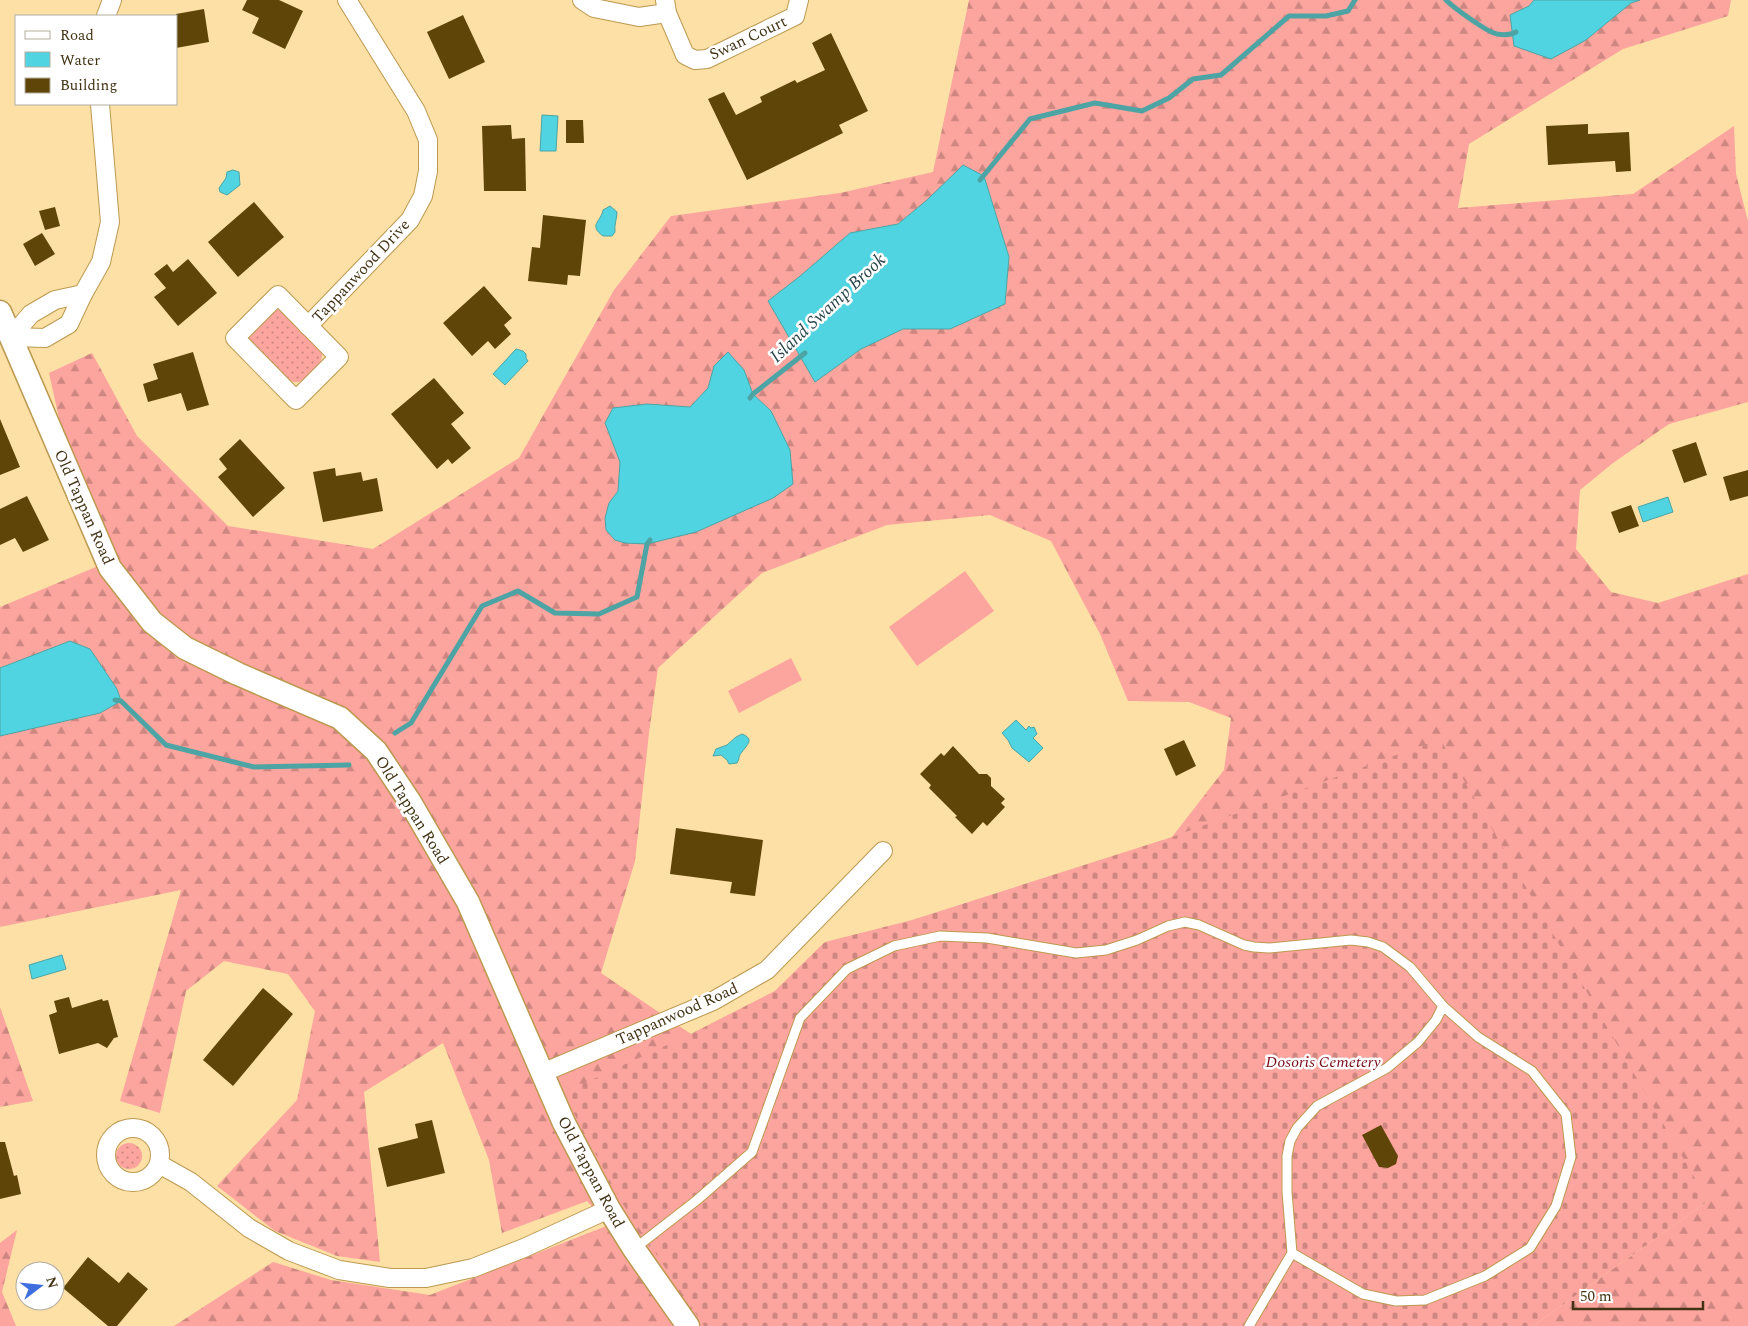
<svg xmlns="http://www.w3.org/2000/svg" width="1748" height="1326" viewBox="0 0 1748 1326" font-family="Spectral,serif">
<style>
.grass{fill:url(#grass-dots)}
.forest{fill:url(#forest-firs);fill-rule:evenodd}
.cemetery{fill:url(#cemetery-stones)}
.garden{fill:#fca49e}
.water{fill:#51d4e1;stroke:#4ca4a4}
.lines{fill:none;stroke-linecap:round;stroke-linejoin:round}
.stream{stroke:#4ca4a4;stroke-width:5}
.building{fill:#5f4608}
.service-casing{stroke:#bc9950;stroke-width:11}
.minor-casing{stroke:#bc9950;stroke-width:20}
.tertiary-casing{stroke:#bc9950;stroke-width:25}
.service{stroke:#fff;stroke-width:9}
.minor{stroke:#fff;stroke-width:18}
.tertiary{stroke:#fff;stroke-width:22}
.labels{text-anchor:middle;dominant-baseline:central;stroke-width:5;stroke-linejoin:round;paint-order:stroke}
.street-label{font-size:16px;fill:#413314;stroke:#fff}
.park-label{font-size:16px;font-style:italic;fill:#750a14;stroke:#fff}
.water-label{font-size:18px;font-style:italic;fill:#2a4649;stroke:#fff}
</style>
<defs>
<pattern id="grass-dots" width="8" height="8" patternUnits="userSpaceOnUse" patternTransform="scale(1.25)"><rect width="8" height="8" fill="#fca49e"/><path d="M2 2h.1M6 6h.1" fill="none" stroke="#ce8680" stroke-width="1.8" stroke-linecap="round"/></pattern>
<pattern id="forest-firs" width="22" height="20" patternUnits="userSpaceOnUse" patternTransform="scale(1.25)"><rect width="22" height="20" fill="#fca49e"/><path d="M5 1l3.5 6h-7zM16 11l3.5 6h-7z" fill="#ce8680"/></pattern>
<pattern id="cemetery-stones" width="16" height="16" patternUnits="userSpaceOnUse" patternTransform="scale(1.25)"><rect width="16" height="16" fill="#fca49e"/><path d="M2 7V4a2 2 0 0 1 4 0v3zM10 15v-3a2 2 0 0 1 4 0v3z" fill="#ce8680"/></pattern>
</defs>
<rect width="100%" height="100%" fill="#fde0a6"/>
<g class="grass">
<path d="M 274,309 L 281,310 L 321,350 C 326,363 310,375 299,382 L 294,382 L 290,380 L 248,338 L 248,335 Z"/>
<circle cx="129" cy="1156" r="13"/>
</g>
<g class="forest">
<path d="M 969,0 L 1534,0 L 1529,6 L 1510,15 L 1586,40 L 1631,3 L 1640,0 L 1731,0 L 1728,16 L 1623,49 L 1469,144 L 1458,208 L 1633,194 L 1734,126 L 1736,174 L 1748,221 L 1748,402 L 1669,424 L 1613,463 L 1580,490 L 1576,549 L 1611,592 L 1658,603 L 1748,574 L 1748,1326 L 1533,1326 L 1708,1201 L 1172,837 L 1224,770 L 1231,718 L 1189,702 L 1128,701 L 1100,634 L 1051,541 L 990,515 L 887,525 L 762,573 L 658,668 L 649,733 L 635,861 L 601,973 L 691,1034 L 775,991 L 825,942 L 1367,1326 L 174,1326 L 273,1262 L 331,1280 L 430,1295 L 609,1225 L 587,1201 L 502,1233 L 489,1160 L 443,1043 L 364,1092 L 380,1262 L 337,1256 L 275,1231 L 217,1186 L 297,1100 L 315,1011 L 288,974 L 224,961 L 186,991 L 160,1113 L 120,1101 L 181,890 L 0,927 L 0,736 L 45,725 L 121,701 L 117,689 L 90,649 L 70,641 L 0,668 L 0,607 L 103,564 L 63,436 L 49,373 L 92,353 L 137,436 L 228,526 L 373,549 L 519,458 L 614,290 L 671,216 L 840,193 L 933,172 ZM 984,176 L 1009,257 L 1005,304 L 950,329 L 903,329 L 861,349 L 815,382 L 768,301 L 799,277 L 850,233 L 898,224 L 927,200 ZM 714,366 L 744,370 L 753,394 L 771,411 L 730,516 L 696,532 L 609,503 L 618,491 L 620,462 L 605,423 L 647,404 L 690,407 L 708,388 Z"/>
<polygon points="0,1007 33,1101 0,1107"/>
<polygon points="17,1230 2,1292 16,1326 0,1326 0,1243"/>
</g>
<polygon class="cemetery" points="1440,739 1708,1201 1533,1326 704,1326 621,1201 563,1093 691,1034 775,991 825,942 912,920 1172,837"/>
<g class="garden">
<polygon points="965,571 994,611 917,666 889,627"/>
<polygon points="791,658 802,680 739,713 728,691"/>
</g>
<g class="water">
<polygon points="1534,0 1640,0 1631,3 1586,40 1551,59 1514,46 1510,15 1529,6"/>
<polygon points="542,115 558,116 556,151 540,151"/>
<polygon points="963,165 984,176 1009,257 1005,304 950,329 903,329 861,349 815,382 768,301 799,277 850,233 898,224 927,200"/>
<polygon points="233,170 239,172 240,185 227,195 220,192 219,188 226,178 227,172"/>
<path d="M 610,206 L 617,212 C 617,219 614,224 615,232 L 612,236 L 603,236 C 588,225 601,222 603,210 Z"/>
<polygon points="516,349 523,351 526,354 526,358 528,361 505,385 493,374"/>
<polygon points="728,352 744,370 753,394 771,411 790,450 793,484 773,498 696,532 647,544 625,543 615,540 606,530 605,518 609,503 618,491 620,462 605,423 613,408 647,404 690,407 708,388 714,366"/>
<polygon points="1668,497 1673,512 1643,522 1638,507"/>
<polygon points="70,641 90,649 117,689 121,701 100,713 0,736 0,668"/>
<polygon points="1016,720 1026,730 1029,726 1031,728 1034,727 1037,734 1033,738 1043,748 1029,762 1012,748 1008,740 1002,733"/>
<path d="M 742,734 C 755,739 747,745 742,752 C 738,756 740,759 737,763 L 729,764 L 727,760 L 721,755 L 713,756 L 716,749 L 727,745 L 736,737 Z"/>
<polygon points="62,955 66,969 32,979 29,965"/>
</g>
<g class="lines">
<g class="stream">
<path d="M 1446,0 C 1454,8 1487,32 1497,34 C 1503,35 1511,35 1516,32"/>
<polyline points="980,180 1030,119 1095,103 1142,111 1169,98 1193,79 1221,75 1289,16 1326,16 1348,11 1355,0"/>
<polyline points="750,398 753,394 805,353"/>
<polyline points="115,700 121,701 166,745 254,767 349,765"/>
<polyline points="395,733 411,723 482,606 518,591 555,613 599,614 637,597 647,544 650,540"/>
</g>
</g>
<g class="building">
<polygon points="247,0 279,0 303,11 285,49 252,33 259,18 242,10"/>
<polygon points="204,9 209,42 176,48 176,14"/>
<polygon points="463,15 485,62 449,79 427,32"/>
<polygon points="831,33 868,111 839,125 843,133 747,180 708,99 724,92 736,115 762,102 760,97 795,80 797,83 825,70 812,43"/>
<polygon points="566,120 583,120 584,143 566,143"/>
<polygon points="1588,124 1588,134 1629,132 1631,171 1616,172 1615,161 1548,165 1546,126"/>
<polygon points="511,125 512,139 525,138 526,191 484,191 482,126"/>
<polygon points="254,202 284,237 238,277 208,242"/>
<polygon points="55,207 60,226 45,230 39,211"/>
<polygon points="543,215 586,220 580,276 568,275 567,285 528,281 532,247 540,248"/>
<polygon points="42,233 55,254 35,266 23,244"/>
<polygon points="188,259 217,293 178,326 154,297 166,288 154,274 167,264 173,272"/>
<polygon points="484,286 512,318 504,325 511,334 495,349 488,341 472,356 443,323"/>
<polygon points="193,352 209,405 187,411 181,393 148,402 143,384 158,379 153,364"/>
<polygon points="434,378 464,413 451,424 471,448 452,464 448,459 437,469 391,414"/>
<polygon points="0,419 20,467 0,475"/>
<polygon points="240,439 285,488 253,517 218,477 227,469 219,459"/>
<polygon points="1696,442 1707,475 1684,483 1672,450"/>
<polygon points="335,468 336,476 361,472 363,481 377,478 383,511 323,522 313,472"/>
<polygon points="1748,470 1748,496 1730,501 1723,477"/>
<polygon points="27,496 49,540 23,552 15,538 0,545 0,509"/>
<polygon points="1631,505 1639,526 1619,533 1611,512"/>
<polygon points="1184,740 1196,766 1176,776 1164,749"/>
<polygon points="953,746 979,774 987,774 991,778 991,786 1005,799 1001,803 1005,807 987,826 983,822 972,834 955,817 957,816 929,788 931,785 920,774 941,753 944,756"/>
<polygon points="676,828 763,840 755,896 730,893 732,882 670,874"/>
<polygon points="263,988 293,1014 233,1086 203,1060"/>
<polygon points="69,997 72,1008 102,999 103,1001 108,1000 118,1037 114,1038 107,1048 98,1043 59,1054 49,1015 57,1012 54,1001"/>
<polygon points="432,1120 445,1173 387,1187 378,1148 418,1138 415,1124"/>
<polygon points="1381,1125 1398,1156 1396,1164 1388,1168 1379,1167 1362,1135"/>
<polygon points="0,1142 5,1142 14,1176 17,1175 21,1194 0,1199"/>
<polygon points="88,1257 119,1283 128,1272 148,1289 117,1326 108,1326 63,1288"/>
</g>
<g class="lines">
<defs>
<g id="service">
<polyline points="634,1249 697,1200 752,1152 800,1018 847,969 894,946 940,936 987,938 1076,953 1106,950 1137,940 1168,926 1185,922 1199,925 1244,945 1254,947 1269,948 1351,940 1368,942 1383,947 1410,967 1443,1006"/>
<polyline points="1249,1326 1292,1253 1287,1192 1287,1156 1290,1141 1297,1128 1317,1106 1387,1068 1418,1042 1436,1020 1443,1006 1478,1037 1532,1071 1566,1114 1571,1157 1556,1206 1530,1248 1485,1276 1425,1300 1396,1301 1363,1294 1292,1253"/>
</g>
<g id="minor">
<polyline points="582,0 594,8 639,17 667,13"/>
<polyline points="665,0 667,13 685,55 695,60 707,59 795,16 799,0"/>
<polyline points="106,16 112,0"/>
<polygon points="278,295 339,357 296,400 235,338"/>
<polyline points="308,326 410,220 423,196 428,171 428,140 416,111 347,0"/>
<polyline points="11,337 45,338 69,324 83,294 101,262 110,222 100,104"/>
<polyline points="11,337 31,314 55,300 83,294"/>
<polyline points="542,1073 713,1001 767,970 883,851"/>
<circle cx="133" cy="1155" r="27"/>
<polyline points="159,1164 191,1182 249,1228 289,1251 339,1270 390,1278 426,1278 473,1268 524,1248 609,1209"/>
</g>
<polyline id="tertiary" points="0,312 110,568 152,622 185,648 238,674 340,718 376,751 410,802 468,902 564,1123 609,1209 634,1249 688,1326"/>
</defs>
<use href="#service" class="service-casing"/>
<use href="#minor" class="minor-casing"/>
<use href="#tertiary" class="tertiary-casing"/>
<use href="#service" class="service"/>
<use href="#minor" class="minor"/>
<use href="#tertiary" class="tertiary"/>
</g>
<g class="labels">
<g class="street-label">
<text transform="translate(748 38) rotate(-25)">Swan Court</text>
<text transform="translate(361 271) rotate(-47)">Tappanwood Drive</text>
<text transform="translate(84 507) rotate(66)">Old Tappan Road</text>
<text transform="translate(412 810) rotate(58)">Old Tappan Road</text>
<text transform="translate(677 1014) rotate(-24)">Tappanwood Road</text>
<text transform="translate(591 1172) rotate(62)">Old Tappan Road</text>
</g>
<g class="park-label">
<text x="1323" y="1062">Dosoris Cemetery</text>
</g>
<g class="water-label">
<text transform="translate(828 308) rotate(-43)">Island Swamp Brook</text>
</g>
</g>
<rect x="15" y="15" width="162" height="90" fill="#ffffff" stroke="#b3ada1"/>
<rect x="25" y="31" width="25" height="8" fill="#ffffff" stroke="#b3ada1"/>
<text x="60" y="40" font-size="15" fill="#413314">Road</text>
<rect x="25" y="52" width="25" height="15" fill="#51d4e1" stroke="#b3ada1"/>
<text x="60" y="65" font-size="15" fill="#413314">Water</text>
<rect x="25" y="78" width="25" height="15" fill="#5f4608" stroke="#b3ada1"/>
<text x="60" y="90" font-size="15" fill="#413314">Building</text>
<g transform="translate(40 1286) rotate(74)"><circle r="24" fill="#ffffff" stroke="#b3ada1"/>
<path d="M0-4L9 19L0 12L-9 19Z" fill="#3f6edf"/>
<text y="-8" font-size="14" font-weight="bold" text-anchor="middle" fill="#413314">N</text>
</g>
<path d="M1573 1301v8h130v-8" fill="none" stroke="#413314" stroke-width="2.5"/>
<text x="1580" y="1301" font-size="15" fill="#413314" stroke="#ffffff" stroke-width="4" paint-order="stroke">50 m</text>
</svg>
